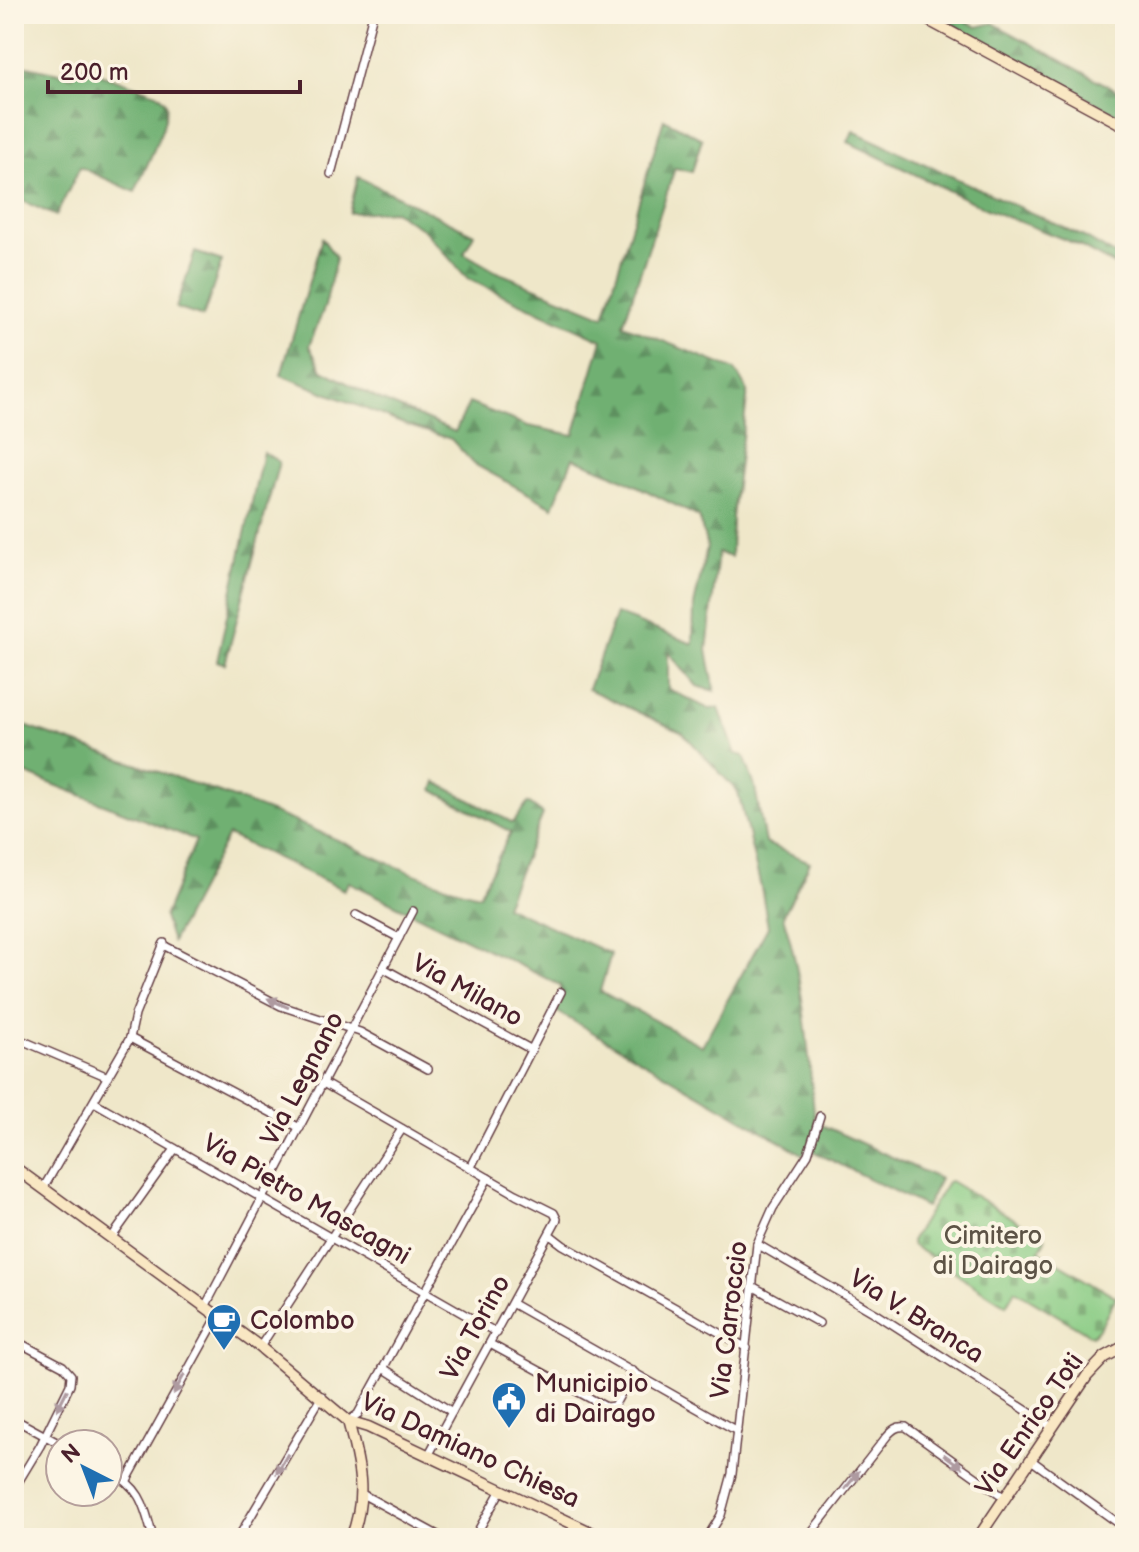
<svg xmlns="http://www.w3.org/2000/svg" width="1139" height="1552" viewBox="0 0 1139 1552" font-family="'Balsamiq Sans',sans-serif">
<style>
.forest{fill:url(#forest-firs);stroke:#5c684e;stroke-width:2}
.cemetery{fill:url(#cemetery-stones);stroke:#6a7658;stroke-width:2}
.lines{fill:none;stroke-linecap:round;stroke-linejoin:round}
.street-casing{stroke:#633d43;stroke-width:10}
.secondary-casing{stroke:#633d43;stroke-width:13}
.street{stroke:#fff;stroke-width:7}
.secondary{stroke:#f9e7c3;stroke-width:10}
.oneway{fill:#ae9aa0}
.labels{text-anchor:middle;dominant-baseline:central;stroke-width:8;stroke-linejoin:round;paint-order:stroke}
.street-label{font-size:26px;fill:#4a1f2b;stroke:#fcf5e5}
.park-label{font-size:26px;fill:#5d5346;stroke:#fcf5e5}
.poi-label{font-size:26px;fill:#4a1f2b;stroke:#fcf5e5;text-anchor:start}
</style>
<defs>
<pattern id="forest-firs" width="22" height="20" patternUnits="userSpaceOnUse" patternTransform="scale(2)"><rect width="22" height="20" fill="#6fb072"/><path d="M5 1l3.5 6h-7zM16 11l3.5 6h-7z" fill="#5d8f5e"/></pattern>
<pattern id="cemetery-stones" width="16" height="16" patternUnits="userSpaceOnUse" patternTransform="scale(2)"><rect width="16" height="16" fill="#8acc85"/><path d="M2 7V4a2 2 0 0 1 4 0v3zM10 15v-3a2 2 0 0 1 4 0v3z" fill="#73a56d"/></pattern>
</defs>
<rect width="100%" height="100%" fill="#fcf5e5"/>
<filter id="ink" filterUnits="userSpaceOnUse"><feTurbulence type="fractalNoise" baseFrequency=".0125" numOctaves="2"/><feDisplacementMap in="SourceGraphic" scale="16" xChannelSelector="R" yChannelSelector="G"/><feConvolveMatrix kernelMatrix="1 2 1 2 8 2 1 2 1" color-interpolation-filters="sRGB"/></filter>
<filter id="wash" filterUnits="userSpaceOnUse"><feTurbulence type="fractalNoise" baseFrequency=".006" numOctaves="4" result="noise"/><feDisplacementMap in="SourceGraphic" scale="32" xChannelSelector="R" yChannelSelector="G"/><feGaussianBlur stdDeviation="1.8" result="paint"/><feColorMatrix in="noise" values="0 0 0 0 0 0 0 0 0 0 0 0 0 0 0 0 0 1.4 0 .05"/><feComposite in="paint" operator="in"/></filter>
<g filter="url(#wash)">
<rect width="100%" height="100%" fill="#efe7c9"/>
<g class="forest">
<polygon points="929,14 951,14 977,27 993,23 1125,95 1125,119"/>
<path d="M 14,63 L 72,76 L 76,66 L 157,93 C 161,97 164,98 166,103 C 171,120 142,174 135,192 L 80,167 L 56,216 L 14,197 Z"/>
<path d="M 664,119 L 702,139 L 692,172 L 675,168 L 623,325 L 735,370 L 748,391 L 732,517 L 731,557 L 718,553 L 707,650 L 715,691 L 697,686 L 668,652 L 668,689 L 709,709 L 719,708 L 736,754 L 744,756 L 755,787 L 765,843 L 810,862 L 783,916 C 805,983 808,1052 815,1122 L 940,1179 L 926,1207 L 813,1151 L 804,1155 L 556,1011 L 560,1004 L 560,985 L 349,882 L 344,890 L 228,835 L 172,942 L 164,917 L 196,840 L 14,769 L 14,722 C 104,755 197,782 286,818 C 350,843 412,879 479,895 L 511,832 L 433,790 L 436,782 L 513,823 L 528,803 L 543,814 L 505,906 L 611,954 L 600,991 L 702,1046 L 768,927 L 762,892 L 738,792 L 683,733 L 588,689 L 616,614 L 693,644 L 694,605 L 707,547 L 699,517 L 613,474 L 573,458 L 553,507 L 474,464 L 451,439 L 406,425 L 281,375 L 322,238 L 336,258 L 325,306 L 309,346 L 322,370 L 376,398 L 455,432 L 469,403 L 528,426 L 574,435 L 602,340 L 468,279 L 424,230 L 394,211 L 349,213 L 358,177 L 474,234 L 464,253 L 495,271 L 604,316 Z"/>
<polygon points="853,131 1086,238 1125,261 1125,271 1076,244 989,210 848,142"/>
<polygon points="195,252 222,261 203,317 176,308"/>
<polygon points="263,452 279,462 225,664 217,661"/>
</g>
<polygon class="cemetery" points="950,1181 1046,1238 1039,1251 1116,1297 1101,1326 1092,1336 1015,1290 1006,1305 912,1245 911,1241 947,1182"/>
</g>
<g filter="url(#ink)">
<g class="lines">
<defs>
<g id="street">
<polyline points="331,174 373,14"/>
<polyline points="356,915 399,938"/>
<polyline points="163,945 281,1006 360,1032 428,1069"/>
<polyline points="383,968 532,1050"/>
<polyline points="14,1037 108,1077"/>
<polyline points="130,1038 300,1128"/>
<polyline points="323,1083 516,1194 554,1213 557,1219 428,1456"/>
<polyline points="94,1102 497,1333"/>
<polyline points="471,1167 561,992"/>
<polyline points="44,1187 130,1038 135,1015 164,943"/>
<polyline points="550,1235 563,1245 747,1348"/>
<polyline points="112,1237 175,1149"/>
<polyline points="757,1244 875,1313 1052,1427"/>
<polyline points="754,1287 819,1323"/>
<polyline points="513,1304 737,1431"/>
<polyline points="205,1307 413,911"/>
<polyline points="14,1340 63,1366 71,1375 70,1385 40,1446 14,1489"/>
<polyline points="490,1344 606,1407 614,1406 633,1371"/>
<polyline points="260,1347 402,1129"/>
<polyline points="383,1368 452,1412"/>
<polyline points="14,1419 60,1444"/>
<polyline points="348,1421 358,1414 488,1178"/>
<polyline points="1031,1460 1125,1528"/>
<path d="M 108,1470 C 141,1487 144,1504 153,1538"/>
<polyline points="127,1480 218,1316"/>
<polyline points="362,1494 443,1538"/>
<polyline points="14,1531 25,1538"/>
<polyline points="238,1538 322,1396"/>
<polyline points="474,1538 501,1490"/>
<polyline points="707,1538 721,1515 732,1474 757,1244 773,1208 808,1154 820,1116"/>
<path d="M 807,1538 L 887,1436 C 893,1429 897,1426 906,1427 L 1005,1498"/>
</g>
<g id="secondary">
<polyline points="917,14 1125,126"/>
<polyline points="14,1167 260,1347 348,1421 368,1427 603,1538"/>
<path d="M 348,1421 C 359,1462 368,1497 351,1538"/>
<polyline points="978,1538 1087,1376 1105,1357 1125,1346"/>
</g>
</defs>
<use href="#street" class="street-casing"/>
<use href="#secondary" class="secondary-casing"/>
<use href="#street" class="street"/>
<use href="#secondary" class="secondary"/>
</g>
<defs><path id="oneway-solid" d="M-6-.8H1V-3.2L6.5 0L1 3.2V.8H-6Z" transform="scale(2)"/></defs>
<g class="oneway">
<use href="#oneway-solid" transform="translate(278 1003) rotate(-156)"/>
<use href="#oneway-solid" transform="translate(179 1384) rotate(119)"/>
<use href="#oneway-solid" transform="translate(62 1400) rotate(117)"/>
<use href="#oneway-solid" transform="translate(953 1461) rotate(36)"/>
<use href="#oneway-solid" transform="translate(282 1464) rotate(120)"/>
<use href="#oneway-solid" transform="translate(852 1480) rotate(-52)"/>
</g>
</g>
<defs>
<symbol id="cafe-pin" viewBox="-11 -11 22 30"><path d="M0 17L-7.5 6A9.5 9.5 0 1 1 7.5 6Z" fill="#1f6fb2" stroke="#fcf5e5"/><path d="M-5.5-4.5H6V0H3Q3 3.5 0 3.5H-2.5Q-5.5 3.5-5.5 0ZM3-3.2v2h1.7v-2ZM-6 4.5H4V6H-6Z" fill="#fff"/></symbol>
<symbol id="civic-pin" viewBox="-11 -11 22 30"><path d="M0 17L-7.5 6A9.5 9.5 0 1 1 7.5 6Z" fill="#1f6fb2" stroke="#fcf5e5"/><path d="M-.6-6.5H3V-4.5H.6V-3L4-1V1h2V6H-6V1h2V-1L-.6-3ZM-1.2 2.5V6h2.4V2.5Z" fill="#fff"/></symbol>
</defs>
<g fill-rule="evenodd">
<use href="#cafe-pin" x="204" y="1301" width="40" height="54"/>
<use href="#civic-pin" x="489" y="1379" width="40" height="54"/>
</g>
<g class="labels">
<g class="street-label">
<text transform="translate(467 991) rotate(29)">Via Milano</text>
<text transform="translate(303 1079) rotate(-62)">Via Legnano</text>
<text transform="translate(306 1200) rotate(30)">Via Pietro Mascagni</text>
<text transform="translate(916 1317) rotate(32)">Via V. Branca</text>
<text transform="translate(730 1320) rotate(-83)">Via Carroccio</text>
<text transform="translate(476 1328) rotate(-61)">Via Torino</text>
<text transform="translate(1030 1425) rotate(-55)">Via Enrico Toti</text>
<text transform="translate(470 1451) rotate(25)">Via Damiano Chiesa</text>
</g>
<g class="park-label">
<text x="993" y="1236">Cimitero<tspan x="993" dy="30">di Dairago</tspan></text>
</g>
<g class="poi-label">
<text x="250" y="1321">Colombo</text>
<text x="535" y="1384">Municipio<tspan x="535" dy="30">di Dairago</tspan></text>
</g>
</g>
<rect width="1139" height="1552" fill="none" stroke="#fcf5e5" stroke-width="48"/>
<g transform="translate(84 1468) rotate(318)"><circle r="38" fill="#fcf5e5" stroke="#b59f9b" stroke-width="2"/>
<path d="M0-6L14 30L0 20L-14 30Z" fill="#1f6fb2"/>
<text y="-12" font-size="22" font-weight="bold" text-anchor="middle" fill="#4a1f2b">N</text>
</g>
<path d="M48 80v12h252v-12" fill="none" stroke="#4a1f2b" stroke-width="4"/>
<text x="60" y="80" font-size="24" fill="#4a1f2b" stroke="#fcf5e5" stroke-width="6" paint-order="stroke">200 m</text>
</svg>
